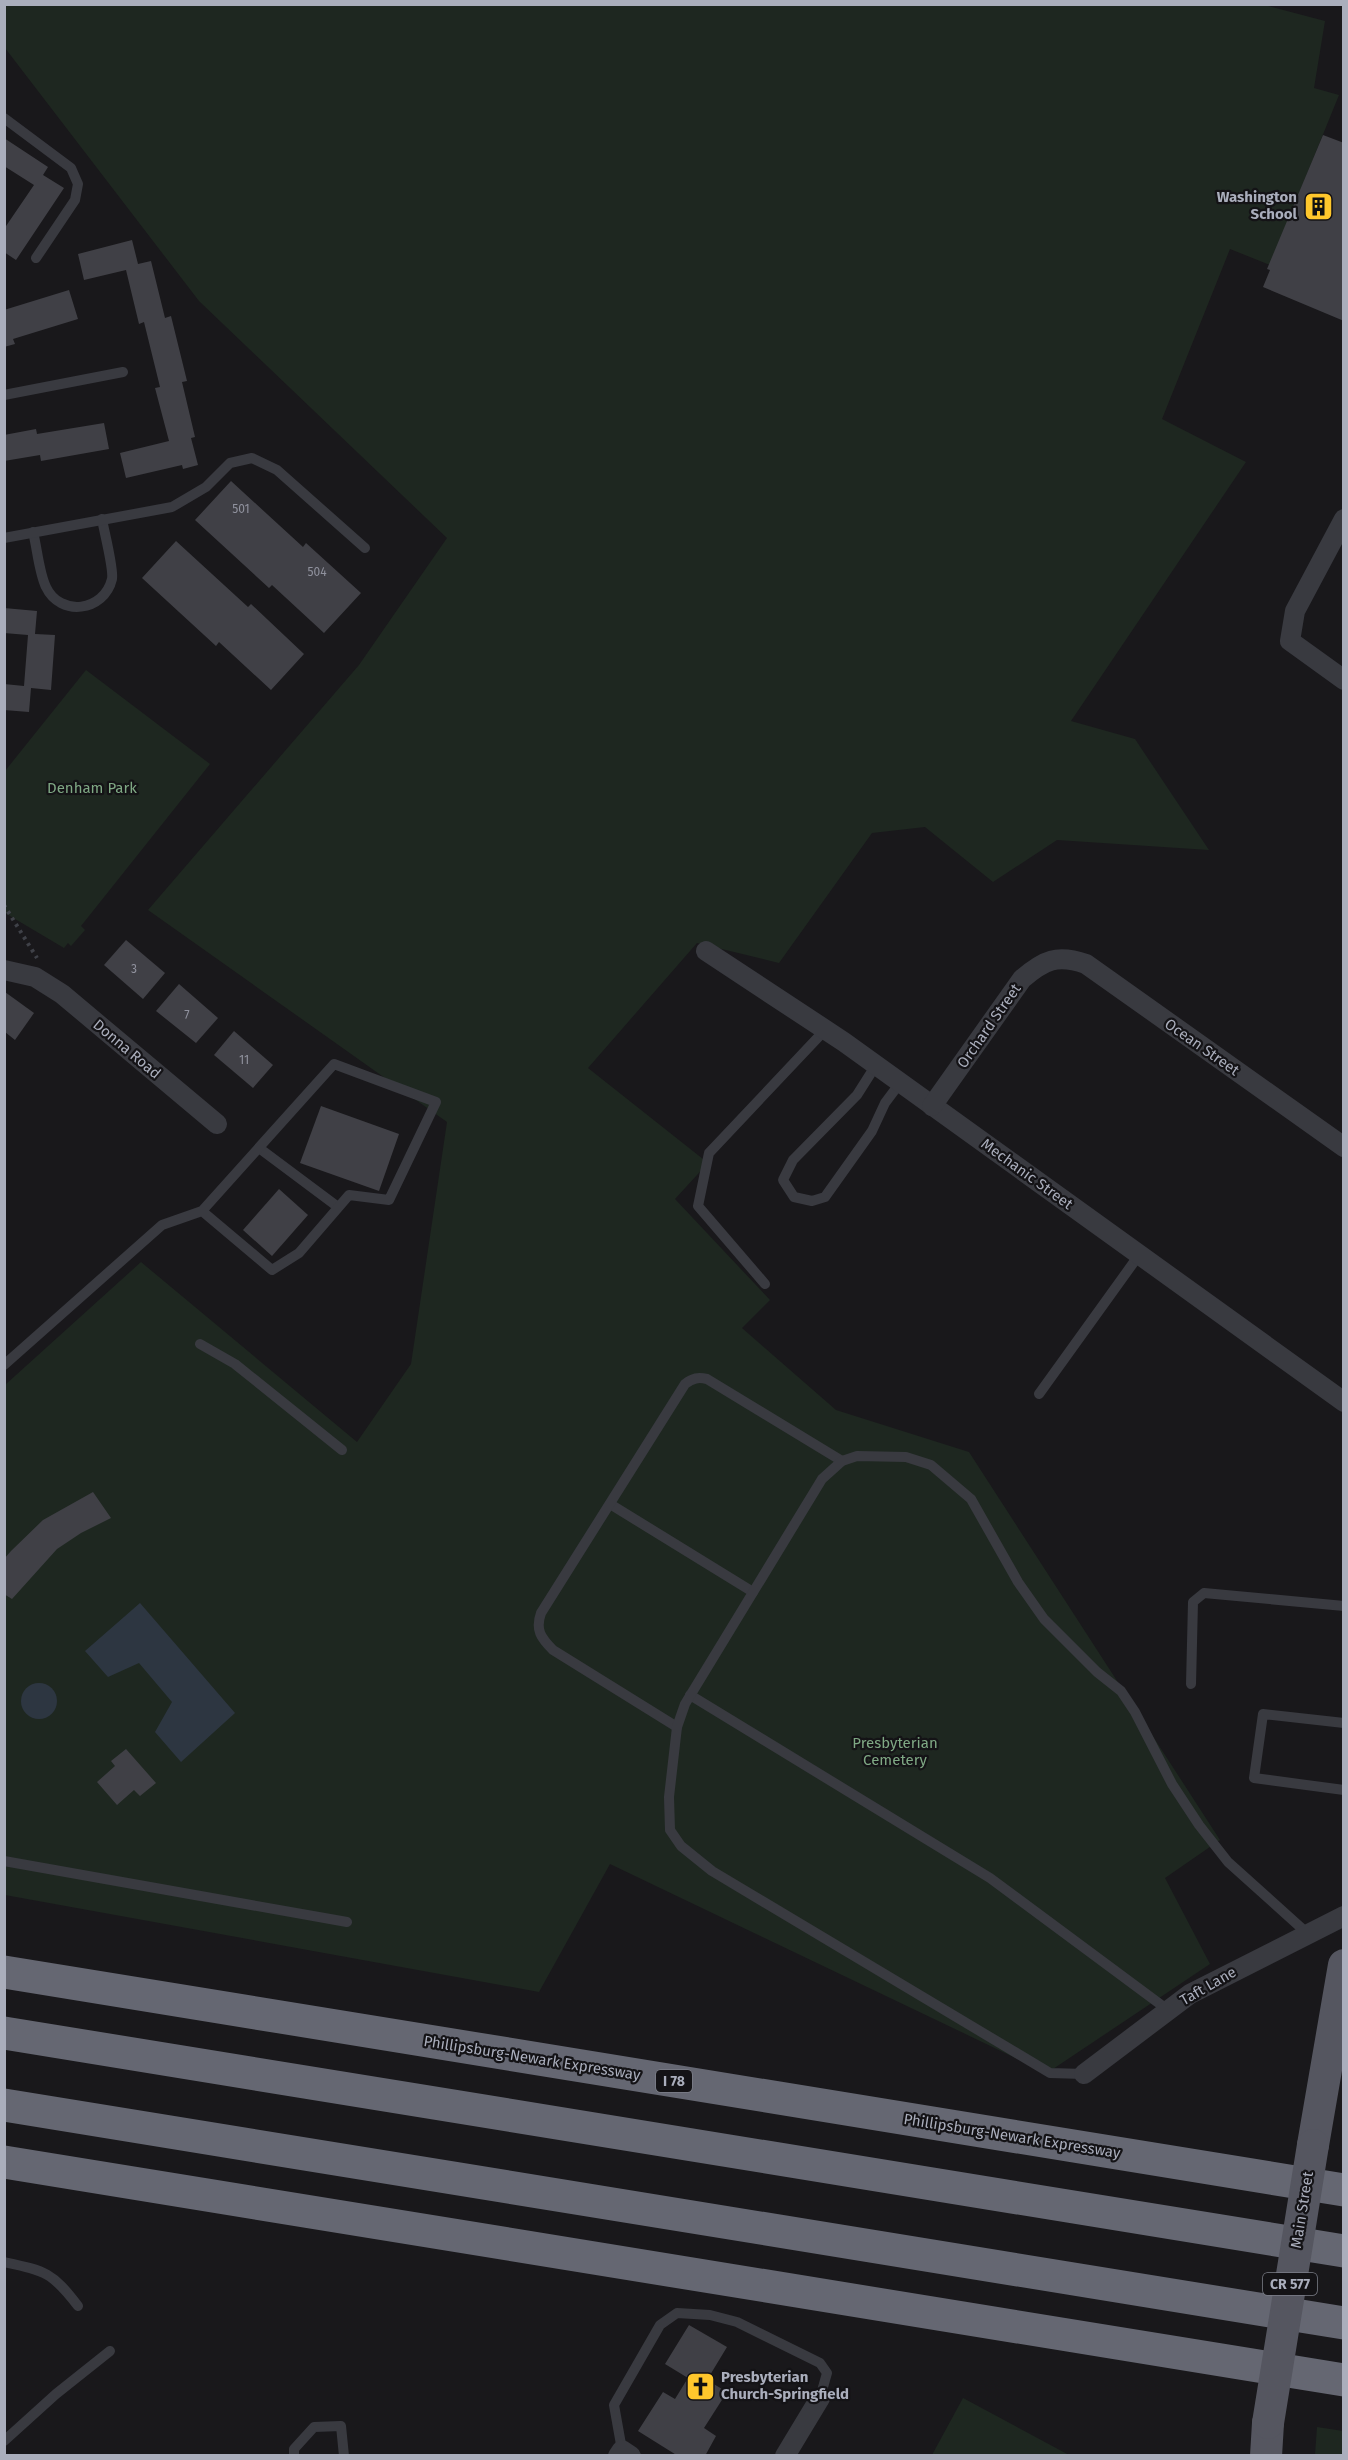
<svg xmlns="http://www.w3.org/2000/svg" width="1348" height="2460" viewBox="0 0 1348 2460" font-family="'Fira Sans',sans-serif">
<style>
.green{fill:#1e2720}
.water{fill:#2d3641}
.building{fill:#404046}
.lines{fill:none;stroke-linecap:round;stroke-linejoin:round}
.path{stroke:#3f4148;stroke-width:4;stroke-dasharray:3 4.5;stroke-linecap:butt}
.service{stroke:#393a40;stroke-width:10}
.minor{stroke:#393a40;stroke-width:20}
.primary{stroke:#555660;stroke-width:32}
.motorway{stroke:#656772;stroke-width:33}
.primary-bridge{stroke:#555660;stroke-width:32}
.labels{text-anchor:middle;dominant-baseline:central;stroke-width:4.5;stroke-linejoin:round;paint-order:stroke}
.number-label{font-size:12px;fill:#90929e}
.shield{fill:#141316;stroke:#7d808a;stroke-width:1.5}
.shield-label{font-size:14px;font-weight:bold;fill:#aaaebc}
.poi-label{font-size:15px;font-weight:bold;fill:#aaaebc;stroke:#141316;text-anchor:end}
.park-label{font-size:15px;fill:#7fa884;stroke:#141316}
.street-label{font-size:15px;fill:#aaaebc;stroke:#141316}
</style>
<rect width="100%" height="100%" fill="#19181b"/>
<g class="green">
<polygon points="5,4 1261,4 1325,21 1314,88 1339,95 1270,265 1230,249 1162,419 1246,462 1071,721 1135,739 1209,850 1057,840 993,882 925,827 872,833 779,963 697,943 588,1068 708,1163 675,1199 770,1300 742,1328 836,1410 969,1452 1220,1840 1165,1878 1210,1964 1047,2073 610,1864 539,1992 5,1895 5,1385 141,1262 357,1442 411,1364 447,1122 148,910 359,665 447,538 199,301 5,48"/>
<polygon points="86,670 210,764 81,926 85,930 71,946 68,943 64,948 5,913 5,771"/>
<polygon points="963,2398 1069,2455 932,2455"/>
<polygon points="1317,2427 1343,2431 1343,2455 1315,2455"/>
</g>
<g class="water">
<polygon points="140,1603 235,1713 181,1762 155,1732 172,1702 139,1663 108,1677 85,1651"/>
<circle cx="39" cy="1701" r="18"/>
</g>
<g class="building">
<polygon points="1323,135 1344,143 1344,321 1263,287 1270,270 1267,269"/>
<polygon points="4,138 48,167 43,175 64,188 16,260 4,252 4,229 34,185 4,166"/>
<polygon points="132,240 138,264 151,261 165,318 171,316 187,381 182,382 195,437 191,438 198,465 183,469 182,465 126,478 120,453 169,441 155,388 160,387 144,322 139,324 126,270 84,280 78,254"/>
<polygon points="69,290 78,319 13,339 15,344 4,347 4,310"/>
<polygon points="104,423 109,449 41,461 40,455 4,461 4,435 36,429 37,434"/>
<polygon points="231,481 303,547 306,543 361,593 324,633 272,585 269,588 195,520"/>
<polygon points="176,541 248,607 251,604 304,654 271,690 219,642 216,646 142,578"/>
<polygon points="4,608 37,611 35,634 55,635 51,690 31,688 29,712 4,710 4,684 24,686 28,635 4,633"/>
<polygon points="126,940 165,973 143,999 104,965"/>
<polygon points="179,984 218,1018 196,1043 156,1011"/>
<polygon points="5,992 34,1013 15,1040 5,1032"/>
<polygon points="234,1031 273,1065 253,1088 214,1055"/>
<polygon points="321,1106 399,1134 379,1191 300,1163"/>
<polygon points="279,1189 308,1215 272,1256 243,1230"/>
<polygon points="93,1492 111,1518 81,1533 57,1549 12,1599 4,1594 4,1559 11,1551 43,1520"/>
<polygon points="126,1749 156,1783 140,1796 134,1790 117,1805 97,1782 115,1766 111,1761"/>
<polygon points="689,2325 727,2347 707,2380 727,2392 704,2428 716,2436 705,2456 678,2456 638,2431 663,2392 675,2399 688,2378 665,2364"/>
</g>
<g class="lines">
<polyline class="path" points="4,905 37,958"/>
<g class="service">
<polyline points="4,118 71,168 78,184 75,200 36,258"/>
<polyline points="4,395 123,372"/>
<path d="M 33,532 C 37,547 39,573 46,587 C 60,617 104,612 112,579 C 114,569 104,531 102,519"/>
<polyline points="4,538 172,507 206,487 230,463 252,458 277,470 365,548"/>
<polyline points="876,1065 857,1095 793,1160 783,1180 794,1197 812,1201 825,1197 872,1131 885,1103 900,1083"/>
<polyline points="259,1148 338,1207"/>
<polyline points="765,1284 698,1206 709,1153 825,1030"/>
<polyline points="200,1344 235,1364 342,1450"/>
<polyline points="4,1365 162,1225 202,1211 334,1064 436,1102 389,1200 349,1195 299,1253 272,1270 202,1211"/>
<polyline points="1039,1394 1139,1255"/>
<polyline points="610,1504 753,1592"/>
<polyline points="1191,1684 1193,1602 1204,1593 1344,1606"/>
<polyline points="690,1695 990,1878 1168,2010"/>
<polyline points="1344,1723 1263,1714 1254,1778 1344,1790"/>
<path d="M 677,1727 L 553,1650 C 541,1638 535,1630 541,1613 L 685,1384 C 693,1378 698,1377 707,1379 L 842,1461"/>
<polyline points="4,1861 347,1922"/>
<polyline points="1084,2074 1050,2073 712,1871 681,1846 670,1830 669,1797 677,1727 685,1704 822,1479 842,1461 857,1456 906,1457 931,1465 971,1499 1018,1582 1044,1619 1097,1672 1121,1691 1135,1712 1172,1784 1199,1825 1228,1862 1308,1934"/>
<path d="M 4,2262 C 46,2271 52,2272 78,2306"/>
<polyline points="4,2441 56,2394 110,2351"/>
<polyline points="622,2450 614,2405 660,2325 677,2313 710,2315 737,2322 820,2363 827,2373 820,2398"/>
<polyline points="294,2456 294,2449 314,2427 341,2426 344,2456"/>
</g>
<g class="minor">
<polyline points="1344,519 1295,611 1290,641 1344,680"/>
<polyline points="706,951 844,1042 1344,1402"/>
<polyline points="4,970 35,977 62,994 217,1124"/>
<path d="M 932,1106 L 1022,979 C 1044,960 1057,954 1086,964 L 1344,1147"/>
<polyline points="1084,2074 1190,1994 1344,1916"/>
<polyline points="618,2456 622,2450 631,2456"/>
<polyline points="785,2456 820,2398"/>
</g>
<g class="primary">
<polyline points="1313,2145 1344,1965"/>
<polyline points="1266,2456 1268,2423"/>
</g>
<g class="motorway">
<polyline points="4,1972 1344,2190"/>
<polyline points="4,2033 1344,2251"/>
<polyline points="4,2105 1344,2323"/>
<polyline points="4,2162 1344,2380"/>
</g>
<polyline class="primary-bridge" points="1268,2423 1313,2145"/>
</g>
<defs>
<symbol id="building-square" viewBox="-11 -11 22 22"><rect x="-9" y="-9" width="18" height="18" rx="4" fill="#ffc72c" stroke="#141316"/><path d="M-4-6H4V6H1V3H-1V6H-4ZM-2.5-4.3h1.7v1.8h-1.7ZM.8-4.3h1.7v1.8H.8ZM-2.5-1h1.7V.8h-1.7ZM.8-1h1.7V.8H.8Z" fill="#111"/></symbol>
<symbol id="church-square" viewBox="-11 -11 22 22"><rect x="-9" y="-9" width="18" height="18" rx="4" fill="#ffc72c" stroke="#141316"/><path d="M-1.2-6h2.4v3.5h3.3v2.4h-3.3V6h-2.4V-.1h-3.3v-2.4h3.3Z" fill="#111"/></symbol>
</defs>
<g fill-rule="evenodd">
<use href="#building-square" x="1302" y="190" width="33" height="33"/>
<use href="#church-square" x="684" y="2370" width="33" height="33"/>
</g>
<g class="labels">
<g class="number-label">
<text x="241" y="509">501</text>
<text x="317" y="572">504</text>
<text x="134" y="969">3</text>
<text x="187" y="1015">7</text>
<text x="244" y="1060">11</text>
</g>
<g class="shield">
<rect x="656" y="2070" width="36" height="22" rx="4.5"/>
<rect x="1263" y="2273" width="54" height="22" rx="4.5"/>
</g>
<g class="shield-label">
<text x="674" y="2081">I 78</text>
<text x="1290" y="2284">CR 577</text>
</g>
<g class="poi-label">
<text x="1297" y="197">Washington<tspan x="1297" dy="17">School</tspan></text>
<text x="721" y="2377" text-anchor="start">Presbyterian<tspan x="721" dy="17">Church-Springfield</tspan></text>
</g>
<g class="park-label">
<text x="92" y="788">Denham Park</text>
<text x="895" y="1743">Presbyterian<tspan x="895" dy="17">Cemetery</tspan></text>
</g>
<g class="street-label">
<text transform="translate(989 1026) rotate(-55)">Orchard Street</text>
<text transform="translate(1202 1047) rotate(35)">Ocean Street</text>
<text transform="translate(127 1049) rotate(40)">Donna Road</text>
<text transform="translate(1027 1174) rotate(36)">Mechanic Street</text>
<text transform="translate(1208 1986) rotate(-30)">Taft Lane</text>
<text transform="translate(532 2058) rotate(9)">Phillipsburg-Newark Expressway</text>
<text transform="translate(1012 2136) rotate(9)">Phillipsburg-Newark Expressway</text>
<text transform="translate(1302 2210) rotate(-81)">Main Street</text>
</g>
</g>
<rect width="1348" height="2460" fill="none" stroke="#aaaebc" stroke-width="12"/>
</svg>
